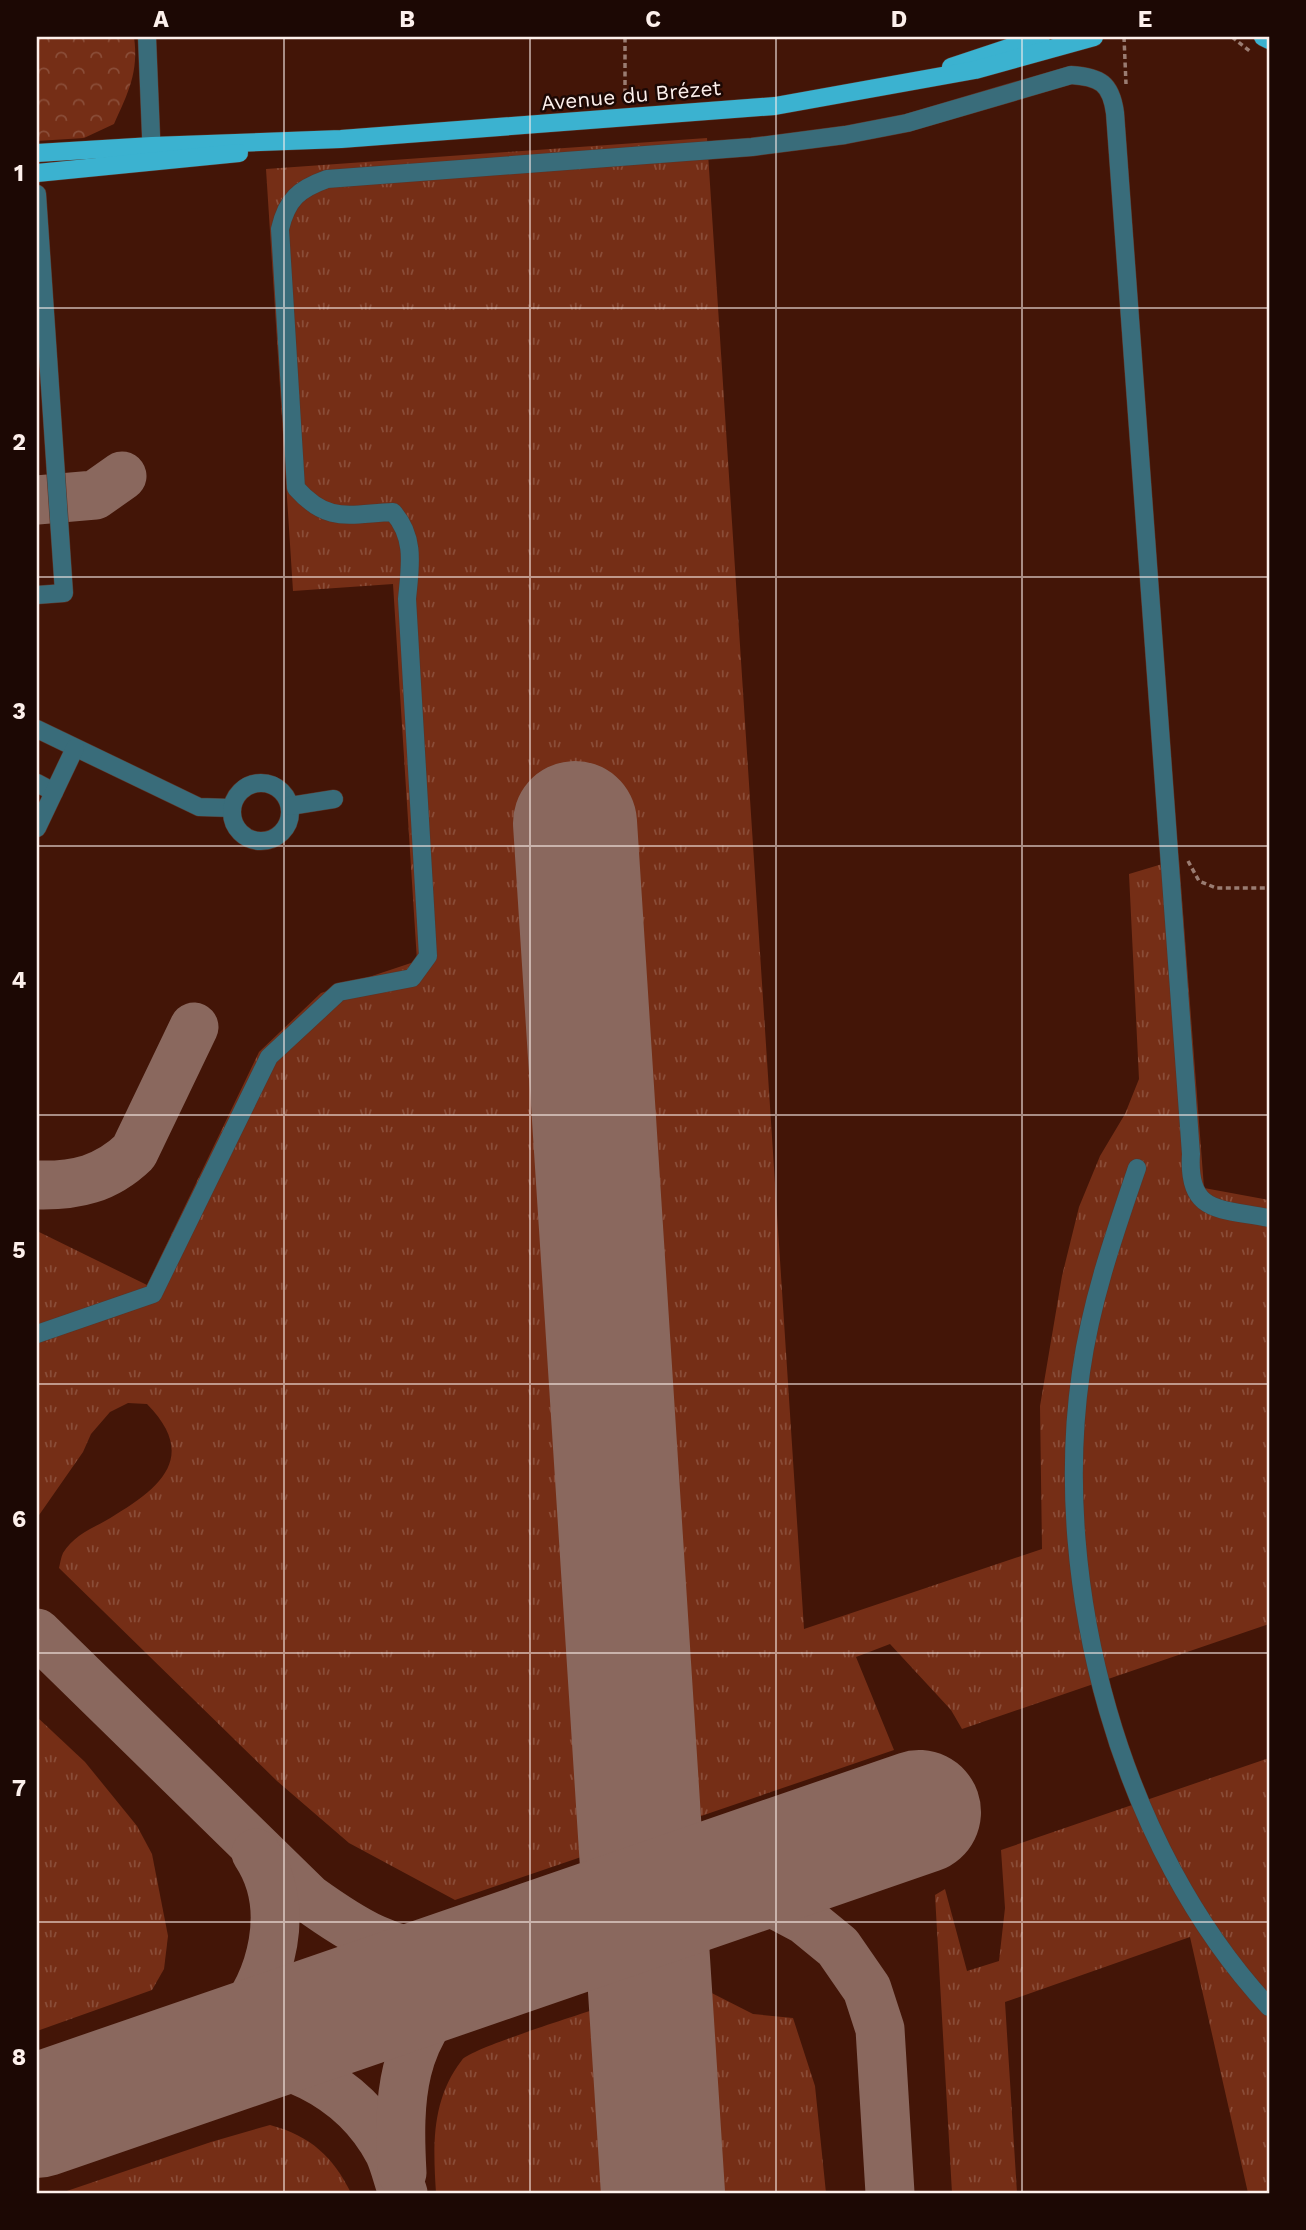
<svg xmlns="http://www.w3.org/2000/svg" width="1306" height="2230" viewBox="0 0 1306 2230" font-family="'Work Sans',sans-serif">
<style>
.grass{fill:url(#grass-tufts)}
.forest{fill:url(#forest-crowns)}
.lines{fill:none;stroke-linecap:round;stroke-linejoin:round}
.taxiway{stroke:#8a685e;stroke-width:49}
.runway{stroke:#8a685e;stroke-width:124}
.minor-casing{stroke:#5d3427;stroke-width:19}
.major-casing{stroke:#5d3427;stroke-width:19}
.path{stroke:#9a7c72;stroke-width:3.5;stroke-dasharray:5 3.5;stroke-linecap:butt}
.minor{stroke:#396c7a;stroke-width:18}
.major{stroke:#3bb2d0;stroke-width:18}
.grid{fill:none;stroke:#fdf0ec;stroke-width:2;stroke-opacity:0.55}
.labels{text-anchor:middle;dominant-baseline:central;stroke-width:5;stroke-linejoin:round;paint-order:stroke}
.street-label{font-size:21px;fill:#fdf0ec;stroke:#1c0804}
.neatline{fill:none;stroke:#fdf0ec;stroke-width:2.5}
.grid-label{font-size:23px;text-anchor:middle;font-weight:bold;fill:#fdf0ec}
</style>
<defs>
<pattern id="grass-tufts" width="24" height="20" patternUnits="userSpaceOnUse" patternTransform="scale(1.75)"><rect width="24" height="20" fill="#752e16"/><path d="M3 7l-1-3M5 7V3M7 7l1-3M15 17l-1-3M17 17v-4M19 17l1-3" fill="none" stroke="#8a4d38"/></pattern>
<pattern id="forest-crowns" width="20" height="18" patternUnits="userSpaceOnUse" patternTransform="scale(1.75)"><rect width="20" height="18" fill="#752e16"/><path d="M2 6a3 3 0 1 1 6 0M12 15a3 3 0 1 1 6 0" fill="none" stroke="#8a4d38"/></pattern>
</defs>
<rect width="100%" height="100%" fill="#431507"/>
<g class="grass">
<path d="M 707,138 L 804,1629 L 1042,1549 L 1040,1406 L 1062,1276 L 1079,1207 L 1100,1156 L 1125,1114 L 1139,1079 L 1129,874 L 1179,859 L 1204,1188 L 1269,1200 L 1269,1624 L 962,1729 L 951,1710 L 890,1644 L 856,1657 L 894,1750 L 455,1900 L 349,1843 L 277,1781 L 59,1568 C 60,1564 61,1557 63,1553 C 75,1533 97,1527 115,1515 C 165,1485 196,1454 147,1404 L 128,1403 L 110,1412 L 91,1434 L 83,1452 L 37,1518 L 37,1231 L 147,1285 L 259,1052 L 321,993 L 417,961 L 393,584 L 293,591 L 266,169 Z"/>
<polygon points="37,1717 85,1762 137,1826 152,1854 168,1936 164,1969 152,1990 37,2031"/>
<polygon points="1269,1758 1269,2193 1248,2193 1190,1937 1005,2002 1017,2193 952,2193 935,1895 945,1889 967,1971 999,1961 1005,1908 1001,1850"/>
<path d="M 690,1982 L 753,2014 L 793,2018 L 815,2086 L 826,2193 L 436,2193 C 433,2146 431,2100 462,2060 C 472,2046 639,1996 668,1986 Z"/>
<path d="M 270,2125 C 311,2136 333,2157 351,2193 L 61,2193 L 211,2142 Z"/>
</g>
<path class="forest" d="M 37,37 L 134,37 C 139,72 128,93 114,124 L 84,138 L 37,141 Z"/>
<g class="lines">
<g class="taxiway">
<polyline points="37,500 95,495 122,476"/>
<path d="M 37,1185 C 76,1186 106,1179 134,1152 L 194,1027"/>
<path d="M 37,1633 L 308,1898 C 351,1929 394,1957 450,1956 C 476,1956 504,1949 530,1946"/>
<polyline points="660,1901 722,1893 769,1901 805,1920 838,1947 867,1989 880,2029 890,2193"/>
<path d="M 179,2062 C 198,2052 218,2043 233,2026 C 273,1980 292,1907 256,1853"/>
<path d="M 141,2080 C 161,2074 182,2066 203,2061 C 277,2046 354,2086 389,2152 C 395,2165 398,2180 403,2193"/>
<path d="M 402,2173 C 398,2100 400,2036 461,1984 C 476,1972 497,1964 513,1955"/>
</g>
<g class="runway">
<polyline points="575,823 663,2193"/>
<polyline points="37,2116 919,1812"/>
</g>
<defs>
<g id="minor">
<polyline points="147,37 152,160"/>
<polyline points="37,194 64,593 37,595"/>
<polyline points="37,729 199,807 231,808"/>
<circle cx="261" cy="812" r="29"/>
<polyline points="37,783 54,792"/>
<polyline points="290,806 334,799"/>
<polyline points="37,828 75,748"/>
<path d="M 1137,1168 C 1114,1235 1091,1301 1081,1372 C 1050,1586 1121,1848 1269,2007"/>
<path d="M 37,1334 L 153,1294 L 269,1057 L 339,992 L 412,978 L 428,956 L 407,599 C 410,567 416,538 393,512 C 348,514 328,524 296,488 L 280,229 C 287,199 299,189 327,179 L 752,147 L 845,135 L 907,123 L 1071,75 C 1100,77 1111,83 1115,113 L 1191,1154 C 1187,1215 1221,1208 1269,1218"/>
</g>
<g id="major">
<polyline points="1263,37 1269,40"/>
<polyline points="951,67 1041,37"/>
<polyline points="37,153 152,146 341,139 775,106 975,70 1094,37"/>
<polyline points="37,173 239,153"/>
</g>
</defs>
<use href="#minor" class="minor-casing"/>
<use href="#major" class="major-casing"/>
<g class="path">
<polyline points="1124,37 1126,84"/>
<polyline points="1232,37 1251,52"/>
<polyline points="625,102 625,37"/>
<polyline points="1188,861 1199,881 1216,888 1269,888"/>
</g>
<use href="#minor" class="minor"/>
<use href="#major" class="major"/>
</g>
<path class="grid" d="M 284,37 L 284,2193M 530,37 L 530,2193M 776,37 L 776,2193M 1022,37 L 1022,2193M 37,308 L 1269,308M 37,577 L 1269,577M 37,846 L 1269,846M 37,1115 L 1269,1115M 37,1384 L 1269,1384M 37,1653 L 1269,1653M 37,1922 L 1269,1922"/>
<g class="labels">
<g class="street-label">
<text transform="translate(631 95) rotate(-5)">Avenue du Brézet</text>
</g>
</g>
<rect width="1306" height="2230" fill="none" stroke="#1c0804" stroke-width="77"/>
<rect x="38" y="38" width="1230" height="2154" class="neatline"/>
<g class="grid-label">
<text x="161" y="27">A</text>
<text x="407" y="27">B</text>
<text x="653" y="27">C</text>
<text x="899" y="27">D</text>
<text x="1145" y="27">E</text>
<text x="19" y="181">1</text>
<text x="19" y="450">2</text>
<text x="19" y="719">3</text>
<text x="19" y="988">4</text>
<text x="19" y="1258">5</text>
<text x="19" y="1527">6</text>
<text x="19" y="1796">7</text>
<text x="19" y="2065">8</text>
</g>
</svg>
